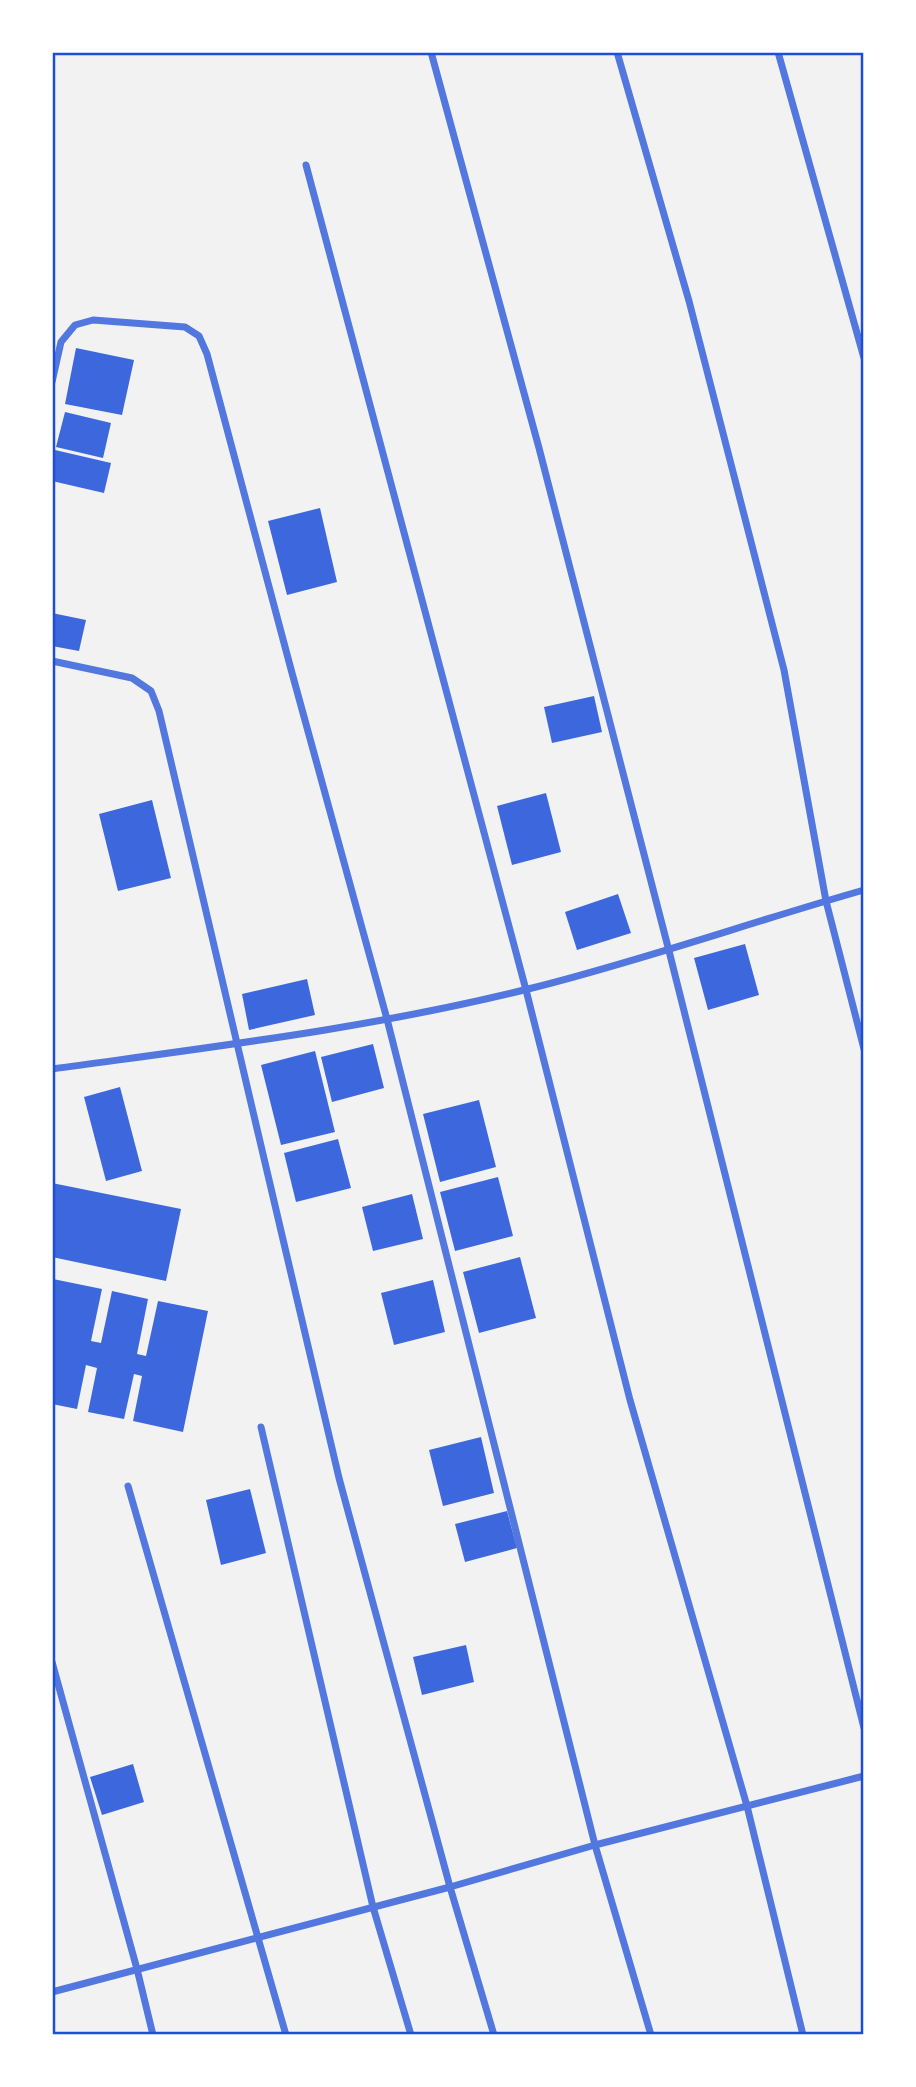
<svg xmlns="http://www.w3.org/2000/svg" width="916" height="2087" viewBox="0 0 916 2087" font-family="'Titillium Web',sans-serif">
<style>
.building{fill:#3d67dc}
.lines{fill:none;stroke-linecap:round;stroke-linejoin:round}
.minor{stroke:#5277de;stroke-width:7}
.neatline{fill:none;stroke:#1d4ed8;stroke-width:2.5}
</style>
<rect width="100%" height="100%" fill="#f2f2f2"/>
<g class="building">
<polygon points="76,348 134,360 122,415 65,404"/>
<polygon points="65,412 111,423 103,458 56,447"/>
<polygon points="55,450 111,463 104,493 52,481"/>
<polygon points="320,508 337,582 287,595 268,521"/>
<polygon points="52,613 86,620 79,651 52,646"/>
<polygon points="594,696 602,732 552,743 544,707"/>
<polygon points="546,793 561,852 512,865 497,806"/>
<polygon points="152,800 171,878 118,891 99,814"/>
<polygon points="618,894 631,933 577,950 565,912"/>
<polygon points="745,944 759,995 708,1010 694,958"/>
<polygon points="307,979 315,1015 249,1030 242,994"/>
<polygon points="373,1044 384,1088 332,1102 321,1057"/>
<polygon points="315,1051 335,1132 281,1145 261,1065"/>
<polygon points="120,1087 142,1171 106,1181 84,1097"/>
<polygon points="479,1100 496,1167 440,1182 423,1114"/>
<polygon points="338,1139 351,1188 296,1202 284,1153"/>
<polygon points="498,1177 513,1236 455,1251 440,1192"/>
<polygon points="52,1183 181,1209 166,1281 52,1257"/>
<polygon points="412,1194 423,1239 373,1251 362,1207"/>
<polygon points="520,1257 536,1318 479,1333 463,1272"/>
<polygon points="53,1279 102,1289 91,1341 101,1343 112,1291 148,1299 137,1354 146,1356 158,1301 208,1311 183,1432 133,1421 142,1376 134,1374 124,1419 88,1412 97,1368 86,1365 77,1409 52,1404"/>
<polygon points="433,1280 445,1332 394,1345 381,1293"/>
<polygon points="481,1437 494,1493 443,1506 429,1450"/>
<polygon points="250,1489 266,1553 221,1565 206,1500"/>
<polygon points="507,1511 517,1548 465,1562 455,1524"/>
<polygon points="466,1645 474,1682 422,1695 413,1657"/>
<polygon points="133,1764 144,1802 102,1815 90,1777"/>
</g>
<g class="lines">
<g class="minor">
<polyline points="431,52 539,448 669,951 864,1728"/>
<polyline points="617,52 689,301 784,670 826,901 864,1049"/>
<polyline points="778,52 864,358"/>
<polyline points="306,165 526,990 630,1400 747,1806 803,2035"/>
<polyline points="52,382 61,342 75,325 93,320 185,327 199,336 207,354 292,673 387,1019 595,1845 651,2035"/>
<polyline points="52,661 132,678 151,691 159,711 339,1478 450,1887 494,2035"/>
<path d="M 52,1069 C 211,1047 372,1028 528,989 C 641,961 751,922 864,890"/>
<polyline points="261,1427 373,1907 411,2035"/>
<polyline points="128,1486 286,2035"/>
<polyline points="52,1662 137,1969 153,2035"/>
<polyline points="52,1992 450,1887 595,1845 864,1776"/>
</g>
</g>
<rect width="916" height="2087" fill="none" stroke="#ffffff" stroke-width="108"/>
<rect x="54" y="54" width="808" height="1979" class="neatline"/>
</svg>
